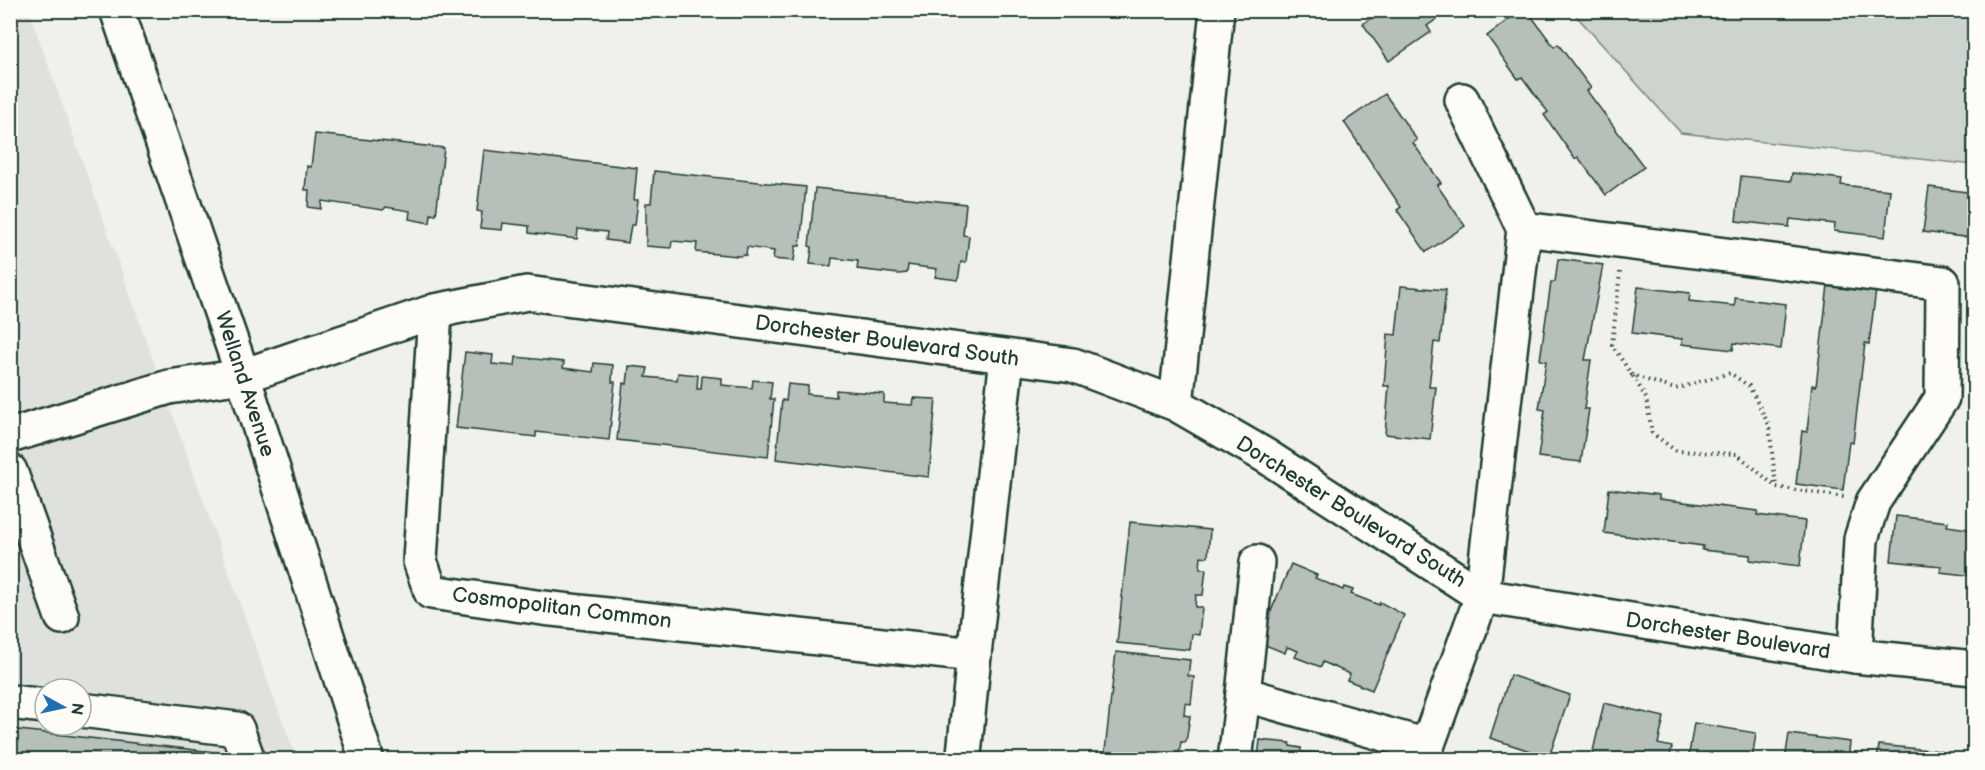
<svg xmlns="http://www.w3.org/2000/svg" width="1985" height="770" viewBox="0 0 1985 770" font-family="'Balsamiq Sans',sans-serif">
<style>
.built{fill:#dfe2dc;fill-rule:evenodd}
.green{fill:#cdd3cd;stroke:#768880;stroke-width:1.5}
.building{fill:#b6bfb8;stroke:#1f3d34;stroke-width:1.5}
.lines{fill:none;stroke-linecap:round;stroke-linejoin:round}
.minor-casing{stroke:#1f3d34;stroke-width:38}
.path{stroke:#1f3d34;stroke-width:4;stroke-dasharray:1.5 4.5;stroke-linecap:butt}
.minor{stroke:#fdfcf7;stroke-width:33}
.labels{text-anchor:middle;dominant-baseline:central;stroke-width:4.5;stroke-linejoin:round;paint-order:stroke}
.street-label{font-size:21px;fill:#1f3d34;stroke:#fdfcf7}
</style>
<rect width="100%" height="100%" fill="#f0f1eb"/>
<filter id="ink" filterUnits="userSpaceOnUse"><feTurbulence type="fractalNoise" baseFrequency=".0167" numOctaves="2"/><feDisplacementMap in="SourceGraphic" scale="12" xChannelSelector="R" yChannelSelector="G"/><feConvolveMatrix kernelMatrix="1 2 1 2 8 2 1 2 1" color-interpolation-filters="sRGB"/></filter>
<g filter="url(#ink)">
<path class="built" d="M 10,11 L 29,11 L 269,685 L 297,759 L 11,759 ZM 45,689 L 81,689 L 81,725 L 45,725 Z"/>
<polygon class="green" points="1572,11 1974,11 1974,165 1681,133"/>
<g class="building">
<polygon points="1382,10 1450,10 1427,26 1431,32 1389,61 1363,24"/>
<polygon points="1521,10 1527,10 1554,47 1558,44 1591,88 1587,91 1644,167 1606,195 1578,157 1575,159 1544,115 1548,112 1522,77 1518,79 1487,36"/>
<polygon points="1385,94 1417,140 1413,143 1441,183 1437,185 1465,226 1426,252 1397,210 1401,207 1344,122"/>
<polygon points="315,134 444,148 436,215 431,214 430,223 409,219 410,211 386,207 383,210 322,201 321,209 308,207 309,190 305,190 307,166 311,167"/>
<polygon points="484,150 637,168 634,200 638,200 635,225 631,225 628,243 606,240 607,232 578,229 577,239 529,233 529,226 503,223 502,230 480,228 482,212 477,211"/>
<polygon points="654,171 806,187 800,246 796,246 794,261 773,259 774,251 747,247 746,255 738,256 696,252 697,243 672,241 671,248 646,246 646,203 651,203"/>
<polygon points="1792,173 1842,179 1841,185 1890,190 1885,237 1834,231 1835,224 1790,219 1789,227 1736,221 1741,176 1791,181"/>
<polygon points="1929,187 1974,193 1974,243 1971,243 1972,238 1923,232"/>
<polygon points="815,188 966,204 963,235 969,236 966,262 961,262 958,280 935,277 937,269 908,265 907,273 899,274 857,269 858,261 832,258 831,266 810,264 812,247 809,246"/>
<polygon points="1558,259 1603,265 1585,360 1591,360 1584,409 1589,409 1581,462 1538,457 1545,410 1539,409 1546,361 1540,360 1551,282 1555,282"/>
<polygon points="1828,285 1876,290 1869,344 1865,343 1853,443 1849,442 1843,490 1796,484 1802,431 1807,432 1812,385 1816,386"/>
<polygon points="1401,286 1446,290 1440,343 1434,342 1429,387 1436,387 1430,439 1385,434 1389,386 1384,386 1388,334 1396,335"/>
<polygon points="1638,287 1690,293 1689,301 1735,306 1735,298 1786,304 1781,349 1734,343 1733,350 1682,344 1682,339 1632,333"/>
<polygon points="465,352 493,355 492,364 515,366 516,357 564,362 563,368 593,372 594,363 613,365 612,382 615,382 609,440 536,432 536,437 456,428"/>
<polygon points="629,366 648,368 646,377 677,380 678,373 698,375 697,389 701,389 702,376 722,378 722,385 752,388 753,380 772,382 770,399 774,399 768,457 617,440 623,383 627,384"/>
<polygon points="788,384 808,386 807,394 836,397 836,390 884,394 884,403 912,405 913,398 936,399 929,477 776,459 782,400 786,401"/>
<polygon points="1609,489 1659,495 1659,499 1758,511 1757,515 1805,521 1800,566 1750,560 1750,555 1702,550 1703,546 1604,533"/>
<polygon points="1896,516 1948,522 1947,526 1974,530 1974,576 1940,572 1941,566 1891,561"/>
<polygon points="1130,522 1210,530 1208,557 1201,556 1200,569 1206,569 1203,595 1196,595 1195,607 1202,607 1199,635 1192,634 1190,650 1117,643"/>
<polygon points="1291,564 1317,575 1315,578 1343,590 1344,587 1353,590 1351,594 1379,605 1380,602 1404,615 1372,690 1347,680 1350,674 1323,662 1321,667 1295,657 1298,651 1287,647 1285,653 1258,642"/>
<polygon points="1116,652 1190,660 1188,676 1194,677 1191,704 1185,703 1184,715 1190,716 1186,742 1181,742 1179,754 1185,755 1185,760 1104,760"/>
<polygon points="1510,675 1570,695 1549,757 1490,738"/>
<polygon points="1604,703 1664,717 1658,744 1672,747 1670,756 1680,758 1680,760 1591,760"/>
<polygon points="1694,723 1756,733 1752,760 1688,760"/>
<polygon points="10,729 222,753 221,760 10,760"/>
<polygon points="1789,734 1850,742 1848,760 1785,760"/>
<polygon points="1260,740 1290,743 1290,746 1301,748 1301,752 1319,753 1319,760 1251,760 1251,757 1258,758"/>
<polygon points="1879,745 1940,751 1939,760 1877,760"/>
</g>
<g class="lines">
<defs>
<g id="minor">
<polyline points="117,10 243,376 367,760"/>
<polyline points="1524,229 1943,283 1942,398 1873,502 1861,539 1855,656"/>
<polyline points="435,311 420,561 431,592 543,608 974,655 1007,357"/>
<polyline points="1176,404 1217,10"/>
<polyline points="10,436 169,387 243,376 435,311 527,293 1073,365 1176,404 1266,456 1482,596 1855,656 1974,668"/>
<polyline points="10,471 62,617"/>
<polyline points="1257,562 1243,694 1427,746"/>
<polyline points="10,702 45,706"/>
<polyline points="81,710 237,729 248,760"/>
<polyline points="964,754 974,655"/>
<polyline points="1235,760 1243,694"/>
<polyline points="1422,760 1482,596 1524,229 1462,100"/>
</g>
</defs>
<use href="#minor" class="minor-casing"/>
<g class="path">
<polyline points="1620,272 1612,345 1632,375 1675,389 1730,373 1749,386 1769,425 1776,487"/>
<polyline points="1633,376 1646,398 1652,433 1676,451 1737,454 1776,487 1844,497"/>
</g>
<use href="#minor" class="minor"/>
</g>
</g>
<g class="labels">
<g class="street-label">
<text transform="translate(887 341) rotate(8)">Dorchester Boulevard South</text>
<text transform="translate(245 384) rotate(72)">Welland Avenue</text>
<text transform="translate(1351 512) rotate(32)">Dorchester Boulevard South</text>
<text transform="translate(562 608) rotate(7)">Cosmopolitan Common</text>
<text transform="translate(1728 636) rotate(9)">Dorchester Boulevard</text>
</g>
</g>
<rect width="1985" height="770" fill="none" stroke="#fdfcf7" stroke-width="36"/>
<rect x="18" y="18" width="1949" height="734" fill="none" stroke="#1f3d34" stroke-width="2" filter="url(#ink)"/>
<g transform="translate(63 707) rotate(98)"><circle r="28" fill="#fdfcf7" stroke="#a4b0a9" stroke-width="1.5"/>
<path d="M0-4.5L10 22L0 15L-10 22Z" fill="#1f6fb2"/>
<text y="-9" font-size="16" font-weight="bold" text-anchor="middle" fill="#1f3d34">N</text>
</g>
</svg>
